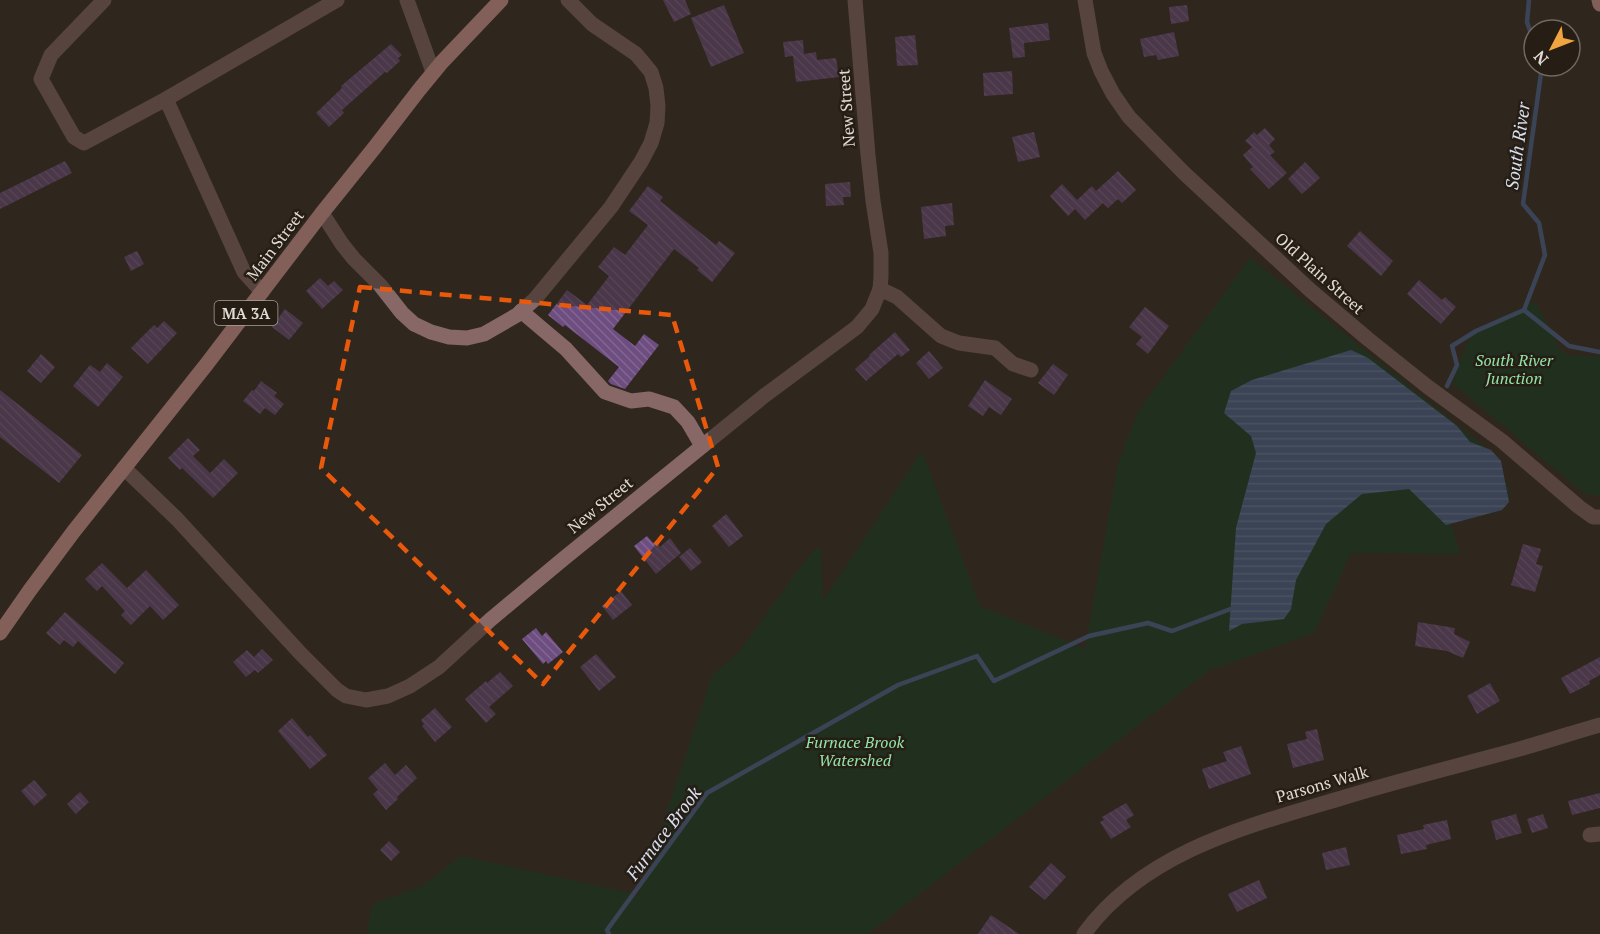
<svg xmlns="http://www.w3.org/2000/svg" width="1600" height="934" viewBox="0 0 1600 934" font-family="'PT Serif',serif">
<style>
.green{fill:#113d20}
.water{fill:url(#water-rules)}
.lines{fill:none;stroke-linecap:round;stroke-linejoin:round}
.stream{stroke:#49689c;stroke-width:4.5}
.building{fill:url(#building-back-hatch)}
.minor{stroke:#876866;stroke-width:15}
.major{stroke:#e6a5a2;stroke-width:15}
.marked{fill:none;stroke:#e8590c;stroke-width:4.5;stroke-dasharray:12 8;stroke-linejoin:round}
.labels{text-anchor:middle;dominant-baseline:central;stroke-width:5;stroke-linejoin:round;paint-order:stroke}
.shield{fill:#261d15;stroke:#aaa39c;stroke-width:1.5}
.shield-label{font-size:15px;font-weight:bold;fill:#e2dcd6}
.street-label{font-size:16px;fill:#e2dcd6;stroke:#261d15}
.park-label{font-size:16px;font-style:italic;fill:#91e6a8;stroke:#261d15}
.water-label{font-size:18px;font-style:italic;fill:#d8e1f1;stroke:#261d15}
</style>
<defs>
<pattern id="water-rules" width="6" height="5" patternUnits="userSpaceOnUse" patternTransform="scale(1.5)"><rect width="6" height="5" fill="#49689c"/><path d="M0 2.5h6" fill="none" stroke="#6c84ad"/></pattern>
<pattern id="building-back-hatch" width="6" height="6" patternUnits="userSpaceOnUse" patternTransform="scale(1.5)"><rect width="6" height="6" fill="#6e4d81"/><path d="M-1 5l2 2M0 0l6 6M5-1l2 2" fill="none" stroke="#826692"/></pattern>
</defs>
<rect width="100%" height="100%" fill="#30271e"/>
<g class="green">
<polygon points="1250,258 1485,447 1484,454 1499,466 1508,486 1510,496 1506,506 1500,511 1451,523 1460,554 1351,553 1314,633 1210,670 869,933 869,934 367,934 371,907 380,901 421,887 461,856 639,895 712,676 739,652 803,563 817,547 821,551 823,601 922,451 980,606 1085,649 1118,464 1138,412"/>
<path d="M 1536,302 L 1559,348 L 1568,355 L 1600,357 L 1600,496 L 1585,494 L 1453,384 C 1458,369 1462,352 1470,339 C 1483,321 1516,310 1536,302 Z"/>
</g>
<polygon class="water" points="1351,350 1368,358 1457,426 1470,442 1491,450 1501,461 1509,502 1502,510 1446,525 1409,489 1362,494 1326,524 1296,580 1291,609 1284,619 1242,624 1229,631 1236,528 1256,453 1251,436 1224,413 1231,391 1252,380"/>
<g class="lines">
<g class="stream">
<polyline points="1529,0 1527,22 1534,42"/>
<polyline points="1542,66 1523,204 1539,223 1545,255 1524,310 1569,346 1600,352"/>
<polyline points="1447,386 1457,365 1452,346 1476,331 1524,310"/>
<polyline points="609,934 607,930 707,793 898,685 977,656 994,681 1089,636 1148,623 1172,631 1236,607"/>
</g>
</g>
<g class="building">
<polygon points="663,0 685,0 691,14 674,22"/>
<polygon points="724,5 744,53 711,67 691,18"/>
<polygon points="1187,5 1189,21 1171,24 1169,7"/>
<polygon points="1048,23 1050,40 1024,43 1025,57 1013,58 1009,28"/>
<polygon points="1174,32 1179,56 1158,60 1156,55 1144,57 1140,39"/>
<polygon points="915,35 918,65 897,66 895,37"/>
<polygon points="803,40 804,54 816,52 817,60 836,58 839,77 796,82 793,56 785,57 783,42"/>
<polygon points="391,44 402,55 398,58 400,61 387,73 385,72 342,110 344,113 329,127 316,113 342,88 341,86"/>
<polygon points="1012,71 1013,94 984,96 983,73"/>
<polygon points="1265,128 1275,139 1269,145 1275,152 1270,155 1287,173 1269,189 1250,169 1253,167 1243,155 1252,147 1245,141 1254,132 1257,135"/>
<polygon points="1034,132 1040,157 1018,162 1012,137"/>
<polygon points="65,161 72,173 0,209 0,193"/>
<polygon points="1305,162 1320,178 1302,194 1288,179"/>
<polygon points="1118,171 1136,190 1122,203 1118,199 1108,208 1103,203 1085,220 1075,209 1068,216 1050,196 1062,184 1077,200 1092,186 1096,191"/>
<polygon points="850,182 851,197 843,197 844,205 826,206 825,184"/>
<polygon points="648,186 663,197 660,201 716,245 719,241 735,253 712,282 697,270 699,268 674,249 613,329 635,346 644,334 659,345 625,389 611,384 608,381 619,367 565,325 563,327 548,315 567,290 587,305 609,276 598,267 614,247 625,255 648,225 629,211"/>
<polygon points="952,203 954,225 945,226 946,236 924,239 921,207"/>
<polygon points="1360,231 1393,261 1381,276 1347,246"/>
<polygon points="137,251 144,264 131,271 124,257"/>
<polygon points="320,278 328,286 334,281 343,290 322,309 306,291"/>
<polygon points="1419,280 1442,300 1445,297 1456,307 1441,324 1407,294"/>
<polygon points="1145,307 1169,326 1148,354 1136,344 1142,337 1129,327"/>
<polygon points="285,309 303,323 289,340 272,327"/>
<polygon points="164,321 177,333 148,364 131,348 154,325 157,328"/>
<polygon points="895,332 910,350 901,357 898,354 866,381 855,369 870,356 869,355"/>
<polygon points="929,351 943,368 929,379 916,363"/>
<polygon points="41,354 55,367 41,383 27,371"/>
<polygon points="107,363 123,377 98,407 73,386 90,365 100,372"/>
<polygon points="1053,364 1068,375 1054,395 1038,383"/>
<polygon points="985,380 1012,399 1001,415 989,407 983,416 968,406"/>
<polygon points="261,381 277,393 274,396 284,404 275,415 265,408 260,414 243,401 252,390 254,391"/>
<polygon points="0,390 82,455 59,483 0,437"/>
<polygon points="188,438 200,450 193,456 210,473 224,459 238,473 213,498 182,468 180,470 168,458"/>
<polygon points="726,514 743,536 729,547 712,526"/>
<polygon points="647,536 653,543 656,541 660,547 670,538 681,553 656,574 634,546"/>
<polygon points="1523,544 1541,549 1536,564 1543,566 1535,592 1511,585"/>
<polygon points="690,548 702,562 691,571 679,557"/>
<polygon points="102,563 127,588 146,570 179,605 163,620 150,606 131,625 121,615 125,611 102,586 97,591 85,579"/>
<polygon points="621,591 632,605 613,620 602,606"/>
<polygon points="65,612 124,663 115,674 78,641 73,647 64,640 60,645 46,633"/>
<polygon points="1418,622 1455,628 1454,634 1470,642 1463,658 1447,651 1415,646"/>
<polygon points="536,628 542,636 546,632 563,652 548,664 546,661 543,664 522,639"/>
<polygon points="262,649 273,660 258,673 255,670 246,677 233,662 247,650 254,657"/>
<polygon points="596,654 616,677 599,691 580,667"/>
<polygon points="1600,657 1600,675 1589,681 1590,684 1570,694 1561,678"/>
<polygon points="500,672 513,686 489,707 496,714 486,723 465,699 486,681 487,683"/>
<polygon points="1490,683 1500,701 1477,714 1467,696"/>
<polygon points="435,708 452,727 435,742 422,726 424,724 421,720"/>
<polygon points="292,718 308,737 310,735 327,755 310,769 278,731"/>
<polygon points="1317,729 1324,760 1293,768 1287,744 1307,739 1305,732"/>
<polygon points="1241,746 1251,774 1209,789 1202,769 1227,761 1223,752"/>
<polygon points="385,763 395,775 406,765 417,778 397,797 398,799 386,810 373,794 378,790 368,778"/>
<polygon points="34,780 47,795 34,806 21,791"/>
<polygon points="80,792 89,802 76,814 67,804"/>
<polygon points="1600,793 1600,808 1572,815 1568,801"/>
<polygon points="1126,803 1134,815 1126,820 1131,827 1111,839 1100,822 1104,820 1102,817"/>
<polygon points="1516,814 1522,833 1496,840 1491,821"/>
<polygon points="1543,814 1548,828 1532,833 1527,819"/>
<polygon points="1447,820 1451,839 1426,845 1427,849 1401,854 1397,835 1424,829 1423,825"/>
<polygon points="389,841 400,852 391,861 380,850"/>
<polygon points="1346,847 1350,865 1326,870 1322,853"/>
<polygon points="1051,863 1066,877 1045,900 1029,887"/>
<polygon points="1259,880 1267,898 1237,912 1228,894"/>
<polygon points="991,915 1019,934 978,934"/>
</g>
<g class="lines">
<g class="minor">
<polyline points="104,0 51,55 41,79 74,137 84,143 166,99 244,272 262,292"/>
<polyline points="407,0 433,72"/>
<polyline points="1085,0 1094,53 1101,71 1113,94 1129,117 1184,173 1310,290 1368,339 1428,387 1502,441 1579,507 1593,517 1600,517"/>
<polyline points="166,99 337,0"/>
<polyline points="322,213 342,244 354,259 380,285 402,313 414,324 431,332 449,337 467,338 484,334 517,315 535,299 611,207 641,162 651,143 657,123 658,106 656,88 651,72 636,54 592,24 568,0"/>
<polyline points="880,289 897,297 941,336 959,343 995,348 1013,364 1031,370"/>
<polyline points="521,311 566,349 605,392 631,401 649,399 674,407 688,422 702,446"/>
<polyline points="124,468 177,519 301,654 337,690 346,696 366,700 388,696 410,686 439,667 490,620 562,560 764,396 857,327 872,309 880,289 881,277 881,253 873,201 868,155 855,0"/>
<polyline points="1590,835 1600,834"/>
<path d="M 1084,934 C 1145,850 1252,825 1345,797 C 1401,780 1457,766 1512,751 C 1542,743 1571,733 1600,725"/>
</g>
<g class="major">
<polyline points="1599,0 1600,4"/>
<polyline points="0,633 30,590 74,531 206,365 322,213 375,147 419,90 442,62 501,0"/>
</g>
</g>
<path d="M0 0H1600V934H0ZM 360,287 L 672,315 L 718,467 L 543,684 L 321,468 Z" fill="#30271e" fill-opacity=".55" fill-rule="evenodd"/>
<path class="marked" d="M 360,287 L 672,315 L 718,467 L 543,684 L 321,468 Z"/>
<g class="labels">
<rect class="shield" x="214.5" y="301" width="63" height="24" rx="4.5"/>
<g class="shield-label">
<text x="246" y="313">MA 3A</text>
</g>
<g class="street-label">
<text transform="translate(846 108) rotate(-94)">New Street</text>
<text transform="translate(275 245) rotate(-53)">Main Street</text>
<text transform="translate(1320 273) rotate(42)">Old Plain Street</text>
<text transform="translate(600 505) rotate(-39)">New Street</text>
<text transform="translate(1322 784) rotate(-16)">Parsons Walk</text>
</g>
<g class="park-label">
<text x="1514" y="360">South River<tspan x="1514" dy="18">Junction</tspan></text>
<text x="855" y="742">Furnace Brook<tspan x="855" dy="18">Watershed</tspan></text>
</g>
<g class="water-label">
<text transform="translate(1517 146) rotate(-82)">South River</text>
<text transform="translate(663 833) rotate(-53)">Furnace Brook</text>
</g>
</g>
<g transform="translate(1552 48) rotate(228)"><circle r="28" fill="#261d15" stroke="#716962" stroke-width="1.5"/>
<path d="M0-4.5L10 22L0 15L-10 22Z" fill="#f1a540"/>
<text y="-9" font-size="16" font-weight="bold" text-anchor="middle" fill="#e2dcd6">N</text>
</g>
</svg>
